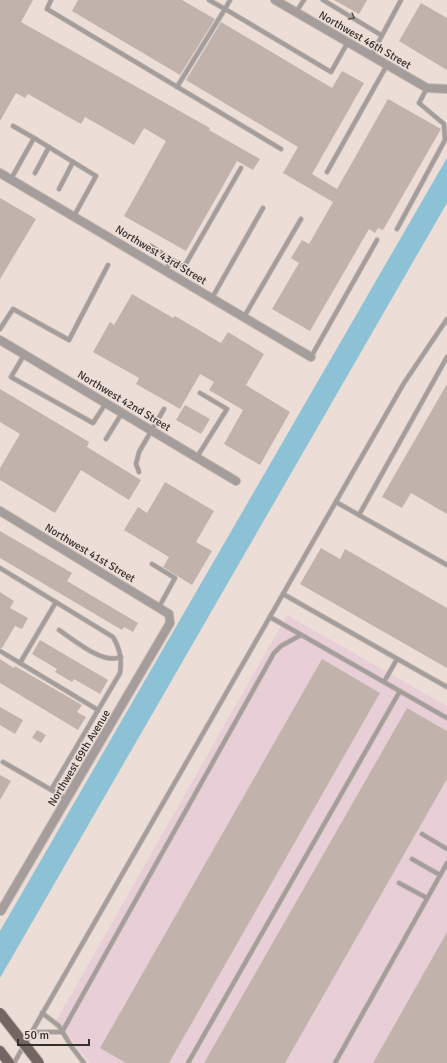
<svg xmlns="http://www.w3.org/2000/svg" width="447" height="1063" viewBox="0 0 447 1063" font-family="Signika,sans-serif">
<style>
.commercial{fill:#e8cfd7}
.water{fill:#8dc2d6}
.building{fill:#c1b3ac}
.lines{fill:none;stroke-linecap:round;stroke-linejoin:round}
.service-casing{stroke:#c7bab4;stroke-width:5.5}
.minor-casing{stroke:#c7bab4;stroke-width:10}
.primary-casing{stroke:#c7bab4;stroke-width:12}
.service{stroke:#a49d9b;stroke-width:4}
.minor{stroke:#a49d9b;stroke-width:8}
.primary{stroke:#726562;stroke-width:10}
.primary-bridge-casing{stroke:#c7bab4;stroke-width:12;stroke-linecap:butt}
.primary-bridge{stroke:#726562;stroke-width:10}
.oneway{stroke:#5c5653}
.labels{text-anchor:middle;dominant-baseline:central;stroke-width:3;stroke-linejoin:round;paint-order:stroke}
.street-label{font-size:11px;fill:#352f2c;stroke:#ecddd6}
</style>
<rect width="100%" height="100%" fill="#ecddd6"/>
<polygon class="commercial" points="287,615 447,706 447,1063 90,1063 56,1021"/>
<polygon class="water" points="447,158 447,203 0,978 0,931"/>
<g class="building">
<polygon points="0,0 33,0 21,22 210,128 209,130 260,159 253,170 237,161 186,251 124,216 166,141 144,128 134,145 85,117 81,124 28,94 25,98 16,93 0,121"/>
<polygon points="78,0 182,0 215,19 180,75 72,11"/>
<polygon points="334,0 367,0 359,14"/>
<polygon points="421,3 447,18 447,70 399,41"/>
<polygon points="221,22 332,88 342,71 364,83 312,174 337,189 388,99 441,129 383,230 378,228 375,233 369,229 310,331 272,309 299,263 291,258 302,240 309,244 333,202 283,173 298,147 186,80"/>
<polygon points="0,198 36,219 0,279"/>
<polygon points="132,294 173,318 175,316 221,343 228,332 264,354 246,385 290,412 260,465 224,444 243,410 209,390 214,382 200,374 180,409 136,384 139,378 93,352 110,322 114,325"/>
<polygon points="447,384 447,514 411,493 402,508 382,497"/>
<polygon points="0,389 89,442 87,447 141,480 129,500 81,470 55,513 0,480 0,468 20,434 0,422"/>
<polygon points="185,405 210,419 201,434 176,420"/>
<polygon points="165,482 214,511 196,542 212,551 192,585 163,567 169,557 124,530 138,507 147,513"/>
<polygon points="0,531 72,573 67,581 138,623 133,632 124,627 122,630 0,558"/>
<polygon points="321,548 340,559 345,549 447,608 447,668 300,584"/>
<polygon points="0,592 14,601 10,608 28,618 22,629 15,626 2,648 0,648"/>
<polygon points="40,640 108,680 100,694 74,679 72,682 55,672 57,669 32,654"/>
<polygon points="0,659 14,668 15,666 82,705 77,712 86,717 78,730 0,683"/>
<polygon points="322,659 380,693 169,1063 126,1063 100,1048"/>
<polygon points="0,707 23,720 15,734 0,725"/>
<polygon points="407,708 447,731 447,779 285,1063 204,1063"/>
<polygon points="37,730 46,735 41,743 32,738"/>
<polygon points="0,775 11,781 0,800"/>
<polygon points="447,932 447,1063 373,1063"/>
</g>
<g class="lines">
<defs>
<g id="service">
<polyline points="51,0 47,9 281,149"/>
<polyline points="230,0 225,9 331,72 348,42"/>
<polyline points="323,0 381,35"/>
<polyline points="296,12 304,0"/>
<polyline points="371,56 401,0"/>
<polyline points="177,87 225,9 209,0"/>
<polyline points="34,138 96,176 74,216"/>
<polyline points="327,172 387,65"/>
<polyline points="35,173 49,147"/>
<polyline points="11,179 34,138 13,126"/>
<polyline points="59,189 73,162"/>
<polyline points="397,229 445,140 444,124 419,103 427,88"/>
<polyline points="151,246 171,259 166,271"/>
<polyline points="171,259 184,267 241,168"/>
<polyline points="212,298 263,208"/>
<polyline points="244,317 301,219"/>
<polyline points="0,329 13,309 69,340 108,265"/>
<polyline points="24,355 11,377 93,423 106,403"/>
<polyline points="311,357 377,240"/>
<polyline points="106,439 122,413"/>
<polyline points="197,457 227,409 200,393"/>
<polyline points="139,472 136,464 139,452 164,409"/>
<polyline points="336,502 447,565"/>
<polyline points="359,515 447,357"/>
<polyline points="152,564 175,578 159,607"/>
<path d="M 0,568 L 113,637 C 120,649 122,659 120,673 L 51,790"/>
<polyline points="283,594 447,687"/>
<polyline points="270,617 447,718"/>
<path d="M 59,630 C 74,640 103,665 121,657"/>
<polyline points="0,651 98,710"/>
<polyline points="20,663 56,602"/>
<polyline points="384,682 397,659"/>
<polyline points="3,762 67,799"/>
<polyline points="422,834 447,849"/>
<polyline points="412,859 440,875"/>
<polyline points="399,883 427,898"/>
<polyline points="42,1013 59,1026 71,1046 84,1063"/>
<polyline points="32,1032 62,1032"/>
<polyline points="62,1032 274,653 281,646 301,635"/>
<polyline points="14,1063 404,383 447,319"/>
<polyline points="188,1063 400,691"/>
<polyline points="335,1063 447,863"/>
</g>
<g id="minor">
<polyline points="275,0 427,88 447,89"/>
<polyline points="0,173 311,357"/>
<polyline points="0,340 236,481"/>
<polyline points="0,511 169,614 170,623 1,911"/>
</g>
<polyline id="primary" points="0,1051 9,1063"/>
</defs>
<use href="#service" class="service-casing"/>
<use href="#minor" class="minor-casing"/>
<use href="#primary" class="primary-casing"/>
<use href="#service" class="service"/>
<use href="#minor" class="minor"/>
<use href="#primary" class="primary"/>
<defs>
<polyline id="primary-bridge" points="0,1013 39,1063"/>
</defs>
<use href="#primary-bridge" class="primary-bridge-casing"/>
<use href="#primary-bridge" class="primary-bridge"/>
</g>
<defs><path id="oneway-chevron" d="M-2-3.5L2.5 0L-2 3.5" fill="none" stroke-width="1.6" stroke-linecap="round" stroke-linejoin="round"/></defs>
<use class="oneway" href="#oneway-chevron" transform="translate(352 17) rotate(31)"/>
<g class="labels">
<g class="street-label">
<text transform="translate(365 40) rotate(30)">Northwest 46th Street</text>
<text transform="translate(161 255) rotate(31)">Northwest 43rd Street</text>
<text transform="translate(124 401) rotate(31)">Northwest 42nd Street</text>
<text transform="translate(90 553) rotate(31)">Northwest 41st Street</text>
<text transform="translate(79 758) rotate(-59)">Northwest 69th Avenue</text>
</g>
</g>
<path d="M18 1039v6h71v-6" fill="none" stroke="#352f2c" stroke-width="2"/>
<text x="24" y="1039" font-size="12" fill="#352f2c" stroke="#ecddd6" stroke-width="3" paint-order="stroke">50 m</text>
</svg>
